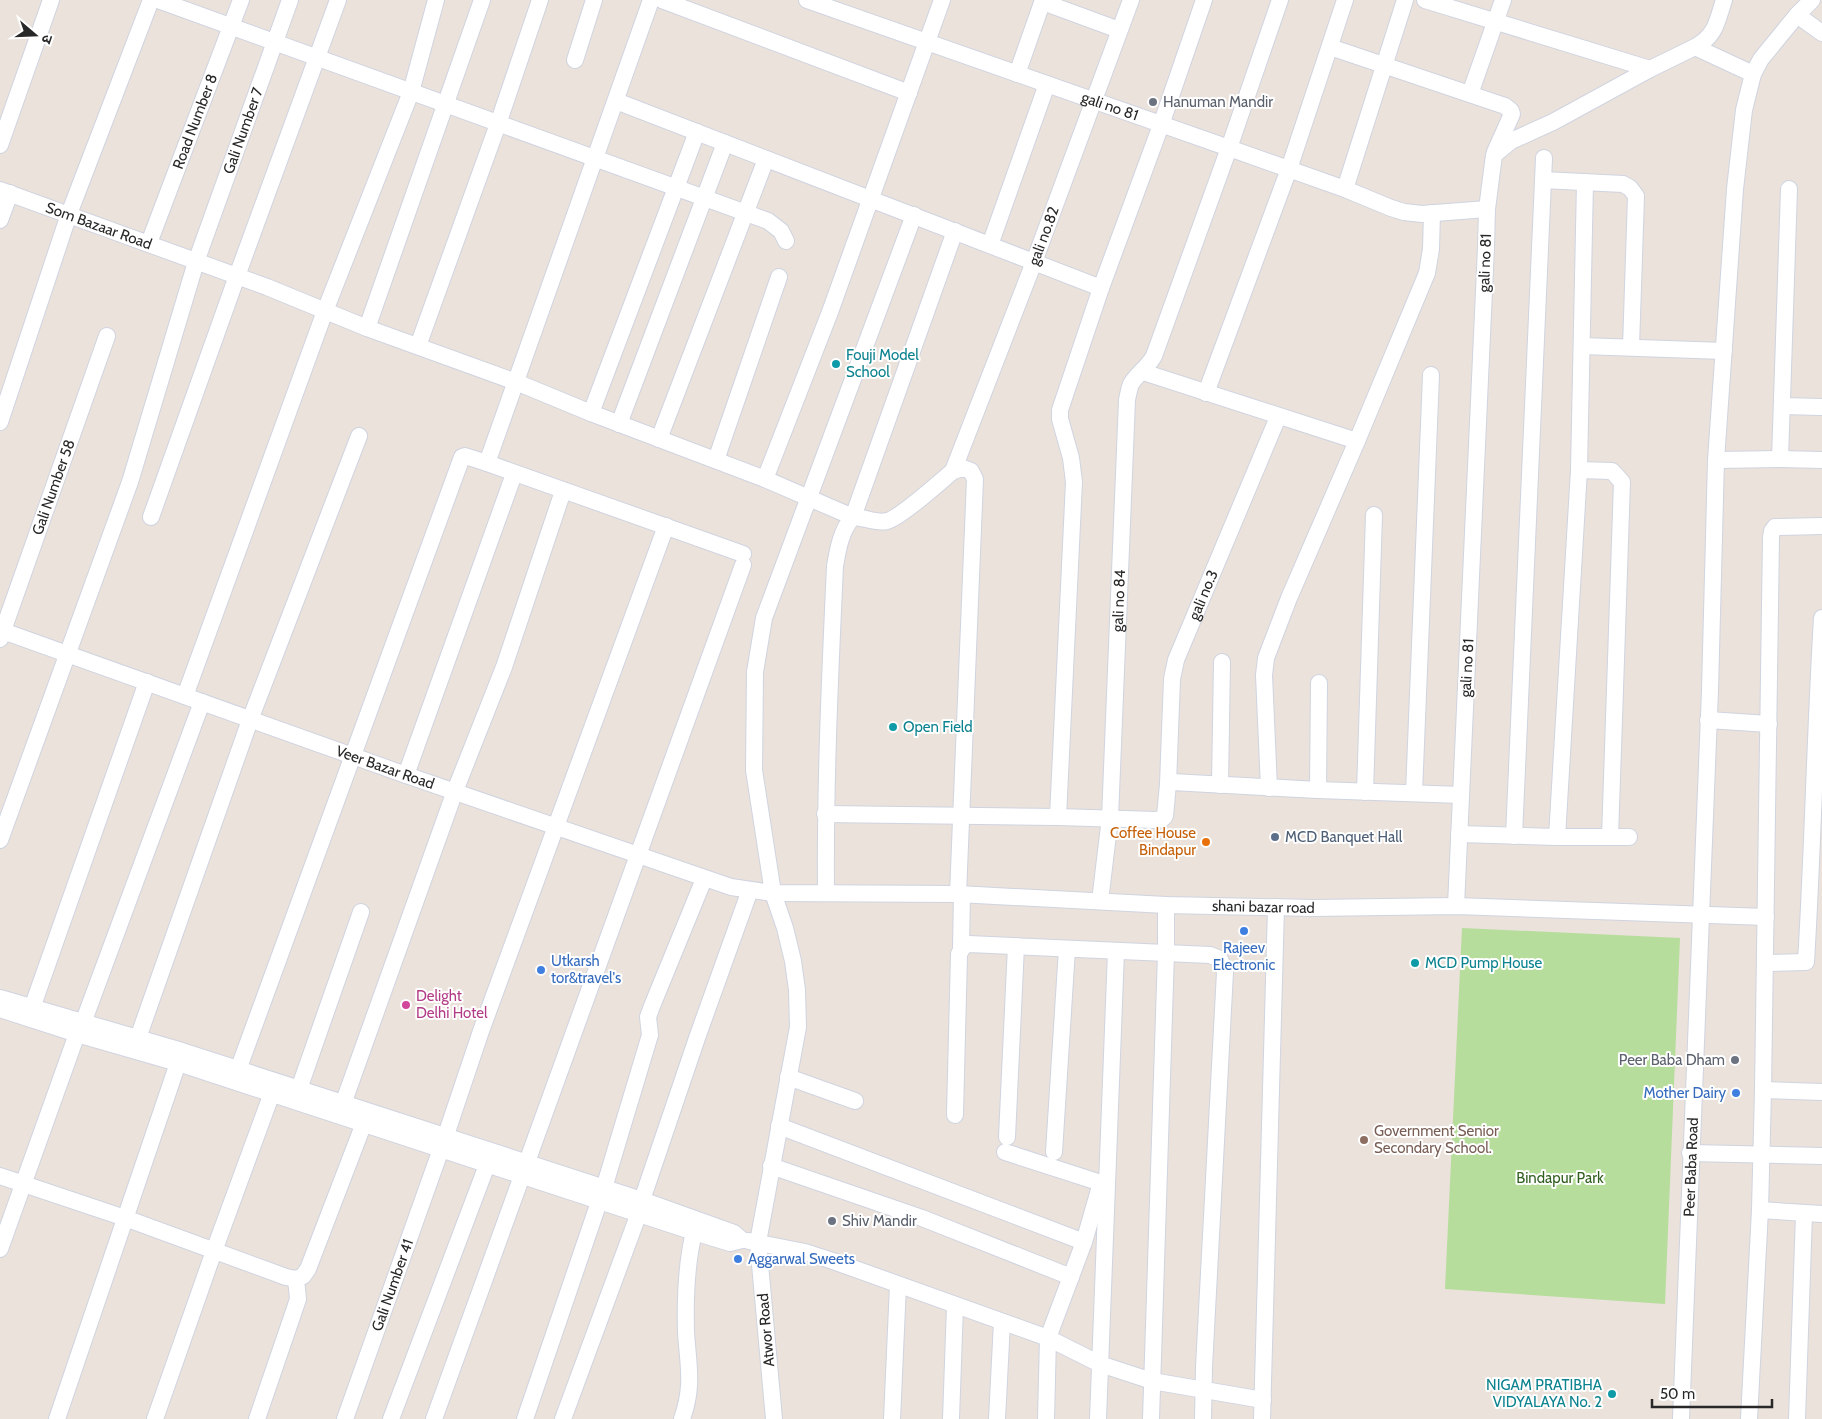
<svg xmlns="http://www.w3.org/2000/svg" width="1822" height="1419" viewBox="0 0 1822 1419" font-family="Cabin,'Noto Sans Devanagari',sans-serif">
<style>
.green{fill:#b6dd9b}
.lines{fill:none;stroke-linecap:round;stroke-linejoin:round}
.minor-casing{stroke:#d0d4e0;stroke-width:18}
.minor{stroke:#fff;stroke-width:16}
.worship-dot{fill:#6b7280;stroke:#fff;stroke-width:2}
.culture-dot{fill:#0f9aa8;stroke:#fff;stroke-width:2}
.service-dot{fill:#5c6f8a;stroke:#fff;stroke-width:2}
.food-dot{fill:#e8710a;stroke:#fff;stroke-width:2}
.shop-dot{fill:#3f7fe0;stroke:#fff;stroke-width:2}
.hotel-dot{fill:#d1479c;stroke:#fff;stroke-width:2}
.education-dot{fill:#8d6e63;stroke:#fff;stroke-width:2}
.labels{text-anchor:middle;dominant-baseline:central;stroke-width:4;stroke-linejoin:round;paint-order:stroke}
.worship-label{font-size:15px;fill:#5b616d;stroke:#fff;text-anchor:start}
.street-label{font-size:15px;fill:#282828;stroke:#fff}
.culture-label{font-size:15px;fill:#0d838f;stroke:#fff;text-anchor:start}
.food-label{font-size:15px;fill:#c56008;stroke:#fff;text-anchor:end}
.service-label{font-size:15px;fill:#4e5e75;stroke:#fff;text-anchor:start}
.shop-label{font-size:15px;fill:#366cbe;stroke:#fff;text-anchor:start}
.hotel-label{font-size:15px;fill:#b23c85;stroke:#fff;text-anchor:start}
.education-label{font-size:15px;fill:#785e54;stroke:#fff;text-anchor:start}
.park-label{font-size:15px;fill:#315f1f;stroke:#fff}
</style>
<rect width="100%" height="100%" fill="#eae2db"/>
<polygon class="green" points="1462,928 1680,938 1665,1304 1445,1289"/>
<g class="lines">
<defs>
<g id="minor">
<polyline points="158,0 768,221 781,231 786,241"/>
<polyline points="662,0 909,93"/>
<path id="s1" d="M 807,0 L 1229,148 L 1345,189 L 1391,208 L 1404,212 L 1422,214 L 1487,209 L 1486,247 L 1456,906"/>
<polyline points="1425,0 1650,69"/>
<polyline points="1043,2 1119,30"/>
<polyline points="1797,15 1822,33"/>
<polyline points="1330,47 1505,106 1511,111 1512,114 1495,152"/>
<path d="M 1695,47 C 1716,36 1717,21 1724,0"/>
<polyline points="575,60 594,0"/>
<polyline points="1017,74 1043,0"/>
<polyline points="1470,94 1503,0"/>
<polyline points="616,101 1101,288"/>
<polyline points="0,145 51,0"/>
<polyline points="1543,180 1623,184 1630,188 1636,196 1631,347"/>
<polyline points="1345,189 1405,0"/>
<path id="s2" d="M 0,190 L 267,287 L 367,328 L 516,382 L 591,413 L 765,479 L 830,312 L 942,0"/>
<polyline points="1487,209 1494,155 1511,141 1553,122 1650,69 1695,47 1753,74"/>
<polyline points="0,220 10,193"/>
<path id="s3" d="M 149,243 L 241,0"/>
<polyline points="990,245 1047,84"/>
<polyline points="367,328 482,0"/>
<polyline points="418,346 498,124 540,0"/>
<polyline points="1582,346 1724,351"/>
<polyline points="1143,372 1357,441"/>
<polyline points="1206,393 1289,169 1345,0"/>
<polyline points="1782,406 1822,407"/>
<polyline points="591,413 697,132"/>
<polyline points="0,422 69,214 151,0"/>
<polyline points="619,424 725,143"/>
<polyline points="659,439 766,159"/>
<polyline points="1780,459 1789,189"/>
<polyline points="716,460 779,277"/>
<polyline points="1716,460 1780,459 1822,460"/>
<polyline points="487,463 651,0"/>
<polyline points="1579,470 1612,471 1622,482 1610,837"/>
<path id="s4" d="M 953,471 L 1034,262 L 1131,0"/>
<polyline points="765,479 853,517 955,231"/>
<polyline points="151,517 237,276 338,0"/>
<path id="s5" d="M 0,630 L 406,775 L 731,887 L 773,893 L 958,894 L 1166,905 L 1313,908 L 1456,906 L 1766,917"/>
<path id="s6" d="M 0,639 L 107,336"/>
<polyline points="185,696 325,311 411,92 436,0"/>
<polyline points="1708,720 1769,724"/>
<polyline points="406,775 514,474"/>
<path id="s7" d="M 1168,784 L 1172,679 L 1176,660 L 1278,417"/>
<polyline points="1220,785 1222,662"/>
<polyline points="1269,788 1264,675 1266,658 1289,598 1357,441 1427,273 1431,249 1432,213"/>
<polyline points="1318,790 1319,683"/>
<polyline points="1365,792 1374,515"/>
<polyline points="1414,793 1431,375"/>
<polyline points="825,814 1058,817 1156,820 1162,819 1165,816 1168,784 1172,782 1318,790 1461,795"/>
<polyline points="1058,817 1074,482 1071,458 1060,419 1060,410 1101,288 1161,125 1204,0"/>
<polyline points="1459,834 1557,837 1579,470 1585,182"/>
<polyline points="1514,836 1544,158"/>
<polyline points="1557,837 1629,837"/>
<path id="s8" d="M 0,840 L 130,482 L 196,262 L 290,0"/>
<path d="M 826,892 C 825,783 830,675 835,566 C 838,549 841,530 853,517 C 864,517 876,524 887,521 C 900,518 941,481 953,471 L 963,468 L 971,471 L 975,479 L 958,894"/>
<path id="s9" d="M 1100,901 L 1110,818 L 1127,400 C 1128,395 1129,389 1131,384 C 1137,374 1148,367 1154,356 L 1229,148 L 1280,0"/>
<polyline points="961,947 962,894"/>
<path d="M 1765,963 L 1806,962 C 1813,847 1815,733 1822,618"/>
<polyline points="0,998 182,1051 642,1200 734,1233 742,1240 730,1243 694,1232 178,1063 77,1034 0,1009"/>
<polyline points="32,1008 147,682"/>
<polyline points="138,1038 250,720 359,436"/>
<polyline points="238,1070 462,457 465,456 487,463 743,554"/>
<polyline points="788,1077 855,1101"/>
<polyline points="299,1089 361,912"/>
<polyline points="1763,1090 1822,1092"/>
<polyline points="343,1104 455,791 504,667 563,491"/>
<polyline points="955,1115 959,954 964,945 969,944 1210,955 1220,959 1225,972 1204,1367 1203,1419"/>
<polyline points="779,1126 1084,1242"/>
<polyline points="1007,1137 1016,946"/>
<polyline points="445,1138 481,1031 666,526"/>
<polyline points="1005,1152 1101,1183 1084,1242 1048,1338 1046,1419"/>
<polyline points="1054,1152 1067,949"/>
<polyline points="1690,1153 1822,1156"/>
<polyline points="771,1166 922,1218 1071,1277"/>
<polyline points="0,1176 125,1218 286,1277 296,1279 303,1276 308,1269 364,1123"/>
<polyline points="604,1188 650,1035 648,1017 652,1006 704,879"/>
<polyline points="642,1200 697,1038 750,890"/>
<polyline points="1760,1210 1822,1214"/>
<polyline points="749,1241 805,1252 833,1261 1048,1338 1100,1364 1152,1381 1263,1400"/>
<polyline points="0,1249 77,1034 83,1023 202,702"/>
<polyline points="57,1419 178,1063"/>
<polyline points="155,1419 214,1251 272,1093"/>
<polyline points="257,1419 294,1311 298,1299 296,1279"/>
<path id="s10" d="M 345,1419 L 441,1149"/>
<polyline points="391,1419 487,1165"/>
<polyline points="434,1419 743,565"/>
<polyline points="525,1419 599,1202"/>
<polyline points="563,1419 639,1213"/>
<path d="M 682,1419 C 694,1385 688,1365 686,1332 C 685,1297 686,1265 694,1232"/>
<polyline points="774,1419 758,1242 798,1027 797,990 793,961 785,928 773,893 754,770 755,672 764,618 914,215"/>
<polyline points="892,1419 898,1285"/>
<polyline points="951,1419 955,1306"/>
<polyline points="997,1419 1002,1322"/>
<polyline points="1098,1419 1116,951"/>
<polyline points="1151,1419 1166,953 1166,905"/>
<polyline points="1262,1419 1276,907"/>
<path id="s11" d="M 1681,1419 L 1710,690 L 1716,460 L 1735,189 L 1744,110 L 1753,74 L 1761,59 L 1797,15 L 1812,0"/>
<polyline points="1749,1419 1760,1210 1763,1090 1771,537 1772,531 1775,527 1822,526"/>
<polyline points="1797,1419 1804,1214"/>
</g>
</defs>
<use href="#minor" class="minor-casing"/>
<use href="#minor" class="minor"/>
</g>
<g class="worship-dot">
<circle cx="1153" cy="102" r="5"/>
<circle cx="1735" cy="1060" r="5"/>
<circle cx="832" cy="1221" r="5"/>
</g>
<g class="culture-dot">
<circle cx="836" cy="364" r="5"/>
<circle cx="893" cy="727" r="5"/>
<circle cx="1415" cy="963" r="5"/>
<circle cx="1612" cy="1394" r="5"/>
</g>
<circle class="service-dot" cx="1275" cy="837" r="5"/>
<circle class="food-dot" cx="1206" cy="842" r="5"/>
<g class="shop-dot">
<circle cx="1244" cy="931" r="5"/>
<circle cx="541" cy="970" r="5"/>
<circle cx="1736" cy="1093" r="5"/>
<circle cx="738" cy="1259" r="5"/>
</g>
<circle class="hotel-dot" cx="406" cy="1005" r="5"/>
<circle class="education-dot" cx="1364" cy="1140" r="5"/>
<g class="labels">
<g class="worship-label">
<text x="1163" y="102">Hanuman Mandir</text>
<text x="1725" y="1060" text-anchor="end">Peer Baba Dham</text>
<text x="842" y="1221">Shiv Mandir</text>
</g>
<g class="street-label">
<text stroke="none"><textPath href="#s1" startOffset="321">gali no 81</textPath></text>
<text stroke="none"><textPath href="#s3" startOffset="130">Road Number 8</textPath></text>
<text stroke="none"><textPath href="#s8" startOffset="750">Gali Number 7</textPath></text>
<text stroke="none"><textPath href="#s2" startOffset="105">Som Bazaar Road</textPath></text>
<text stroke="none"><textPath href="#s4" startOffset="252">gali no.82</textPath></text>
<text transform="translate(1485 263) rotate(-88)">gali no 81</text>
<text stroke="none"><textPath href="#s6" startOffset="161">Gali Number 58</textPath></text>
<text stroke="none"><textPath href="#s7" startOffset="195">gali no.3</textPath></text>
<text stroke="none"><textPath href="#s9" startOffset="301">gali no 84</textPath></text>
<text transform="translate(1467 668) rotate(-87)">gali no 81</text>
<text stroke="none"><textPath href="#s5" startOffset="409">Veer Bazar Road</textPath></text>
<text stroke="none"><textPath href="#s5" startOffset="1308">shani bazar road</textPath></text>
<text stroke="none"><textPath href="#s11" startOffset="252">Peer Baba Road</textPath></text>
<text stroke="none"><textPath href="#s10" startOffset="142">Gali Number 41</textPath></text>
<text transform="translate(766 1330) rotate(-95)">Atwor Road</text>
</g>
<g class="culture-label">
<text x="846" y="355">Fouji Model<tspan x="846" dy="17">School</tspan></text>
<text x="903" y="727">Open Field</text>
<text x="1425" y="963">MCD Pump House</text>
<text x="1602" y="1385" text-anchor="end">NIGAM PRATIBHA<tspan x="1602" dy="17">VIDYALAYA No. 2</tspan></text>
</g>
<g class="food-label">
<text x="1196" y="833">Coffee House<tspan x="1196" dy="17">Bindapur</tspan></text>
</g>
<g class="service-label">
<text x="1285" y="837">MCD Banquet Hall</text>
</g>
<g class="shop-label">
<text x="1244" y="948" text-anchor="middle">Rajeev<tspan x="1244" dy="17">Electronic</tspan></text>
<text x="551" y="961">Utkarsh<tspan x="551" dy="17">tor&amp;travel's</tspan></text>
<text x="1726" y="1093" text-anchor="end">Mother Dairy</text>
<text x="748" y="1259">Aggarwal Sweets</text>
</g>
<g class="hotel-label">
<text x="416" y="996">Delight<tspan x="416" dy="17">Delhi Hotel</tspan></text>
</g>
<g class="education-label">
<text x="1374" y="1131">Government Senior<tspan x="1374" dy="17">Secondary School.</tspan></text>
</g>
<g class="park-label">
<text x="1560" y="1178">Bindapur Park</text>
</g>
</g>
<g transform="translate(35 35) rotate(109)" stroke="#ffffff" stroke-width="4" paint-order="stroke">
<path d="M0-4L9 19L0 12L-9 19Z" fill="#282828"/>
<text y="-8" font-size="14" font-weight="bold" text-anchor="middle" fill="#282828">उ</text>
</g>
<path d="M1652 1399v8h120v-8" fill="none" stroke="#282828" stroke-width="2.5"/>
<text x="1660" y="1399" font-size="15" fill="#282828" stroke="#ffffff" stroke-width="4" paint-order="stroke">50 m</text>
</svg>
